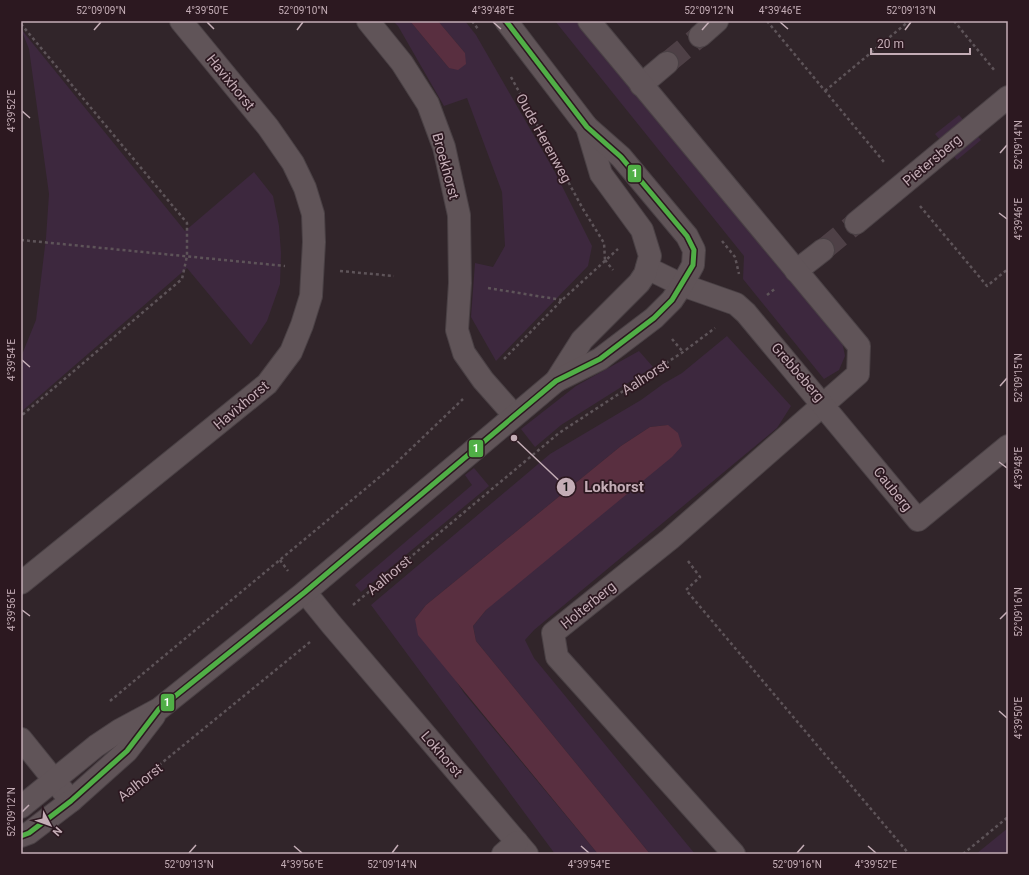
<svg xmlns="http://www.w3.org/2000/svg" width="1029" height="875" viewBox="0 0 1029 875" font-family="Roboto,sans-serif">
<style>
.green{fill:#3d283e}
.water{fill:#592f40}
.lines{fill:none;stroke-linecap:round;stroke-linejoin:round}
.pedestrian-tunnel{stroke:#4e4046;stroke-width:22;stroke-dasharray:22 11;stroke-linecap:butt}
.pedestrian-casing{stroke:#4a4145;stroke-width:24}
.minor-casing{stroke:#4a4145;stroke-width:24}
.tertiary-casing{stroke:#4a4145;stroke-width:24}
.path{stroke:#5e5459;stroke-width:2.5;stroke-dasharray:3 3;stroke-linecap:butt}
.pedestrian{stroke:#605458;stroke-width:22}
.minor{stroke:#605458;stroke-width:22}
.tertiary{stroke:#605458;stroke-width:22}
.bus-1-casing{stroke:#2c1820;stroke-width:8}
.bus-1{stroke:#50af46;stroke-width:5}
.ticks{fill:none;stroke:#c4adb6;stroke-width:1.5}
.labels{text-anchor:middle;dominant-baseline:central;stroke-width:3.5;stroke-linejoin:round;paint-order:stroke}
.street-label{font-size:14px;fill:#c4adb6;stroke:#2c1820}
.leader{fill:none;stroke:#c4adb6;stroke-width:1.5}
.callout-dot{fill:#c4adb6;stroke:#2c1820;stroke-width:1.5}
.mark-label{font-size:12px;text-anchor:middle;font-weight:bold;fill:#111}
.callout-label{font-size:15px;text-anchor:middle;font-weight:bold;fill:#c4adb6;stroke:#2c1820;stroke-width:3.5;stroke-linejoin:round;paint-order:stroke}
.line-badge{stroke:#2c1820;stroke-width:1.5}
.badge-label{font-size:11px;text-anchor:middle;font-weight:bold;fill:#fff}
.neatline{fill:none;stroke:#c4adb6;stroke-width:1.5}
.ticks-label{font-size:10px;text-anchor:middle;fill:#c4adb6}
</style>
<rect width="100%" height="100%" fill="#31252a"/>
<g class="green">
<polygon points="393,21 410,21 449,68 465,53 438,21 465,21 476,35 556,174 592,246 588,266 496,361 471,317 475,263 493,267 505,246 502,192 467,98 444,106 398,26"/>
<polygon points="555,21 579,21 842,341 845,356 839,370 824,379 743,279 744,256"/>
<polygon points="21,29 185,231 254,172 273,196 279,226 281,253 280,284 267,321 251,345 187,268 21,412 21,357 36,320 46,238 49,194 29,49"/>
<polygon points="959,115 981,140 957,160 935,134"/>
<polygon points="727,336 791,406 777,428 534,630 525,640 534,658 695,854 650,854 476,641 473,626 486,610 668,425 650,427 621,446 426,605 415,619 464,693 598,854 555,854 371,605 550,454 641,400 663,384 682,373"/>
<polygon points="639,351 653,367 561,425 535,447 521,429 576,386"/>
<polygon points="474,468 489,486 361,592 355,585 472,485 465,475"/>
<polygon points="1008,828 1008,854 976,854"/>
</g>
<g class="water">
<polygon points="410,21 438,21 465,53 466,64 458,70 449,68"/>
<polygon points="668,425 678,433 682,446 672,457 486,610 473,626 476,641 650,854 598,854 418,635 415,619 426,605 621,446 650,427"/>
</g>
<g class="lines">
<g class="pedestrian-tunnel">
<polyline points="667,63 700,36"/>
<polyline points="823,250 856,223"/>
</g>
<defs>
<g id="pedestrian">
<polyline points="700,36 717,21"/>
<polyline points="641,85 667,63"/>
<polyline points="856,223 1008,97"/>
<polyline points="796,271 823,250"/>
</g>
<g id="minor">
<polyline points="368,21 402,63 428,104 444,147 459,215 460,283 457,330 464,353 483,380 514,415"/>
<polyline points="589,21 859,346 858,374 670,539 553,633 557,657 734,854"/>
<polyline points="647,268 682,285 736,304 746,313 918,520 1008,446"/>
<polyline points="21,583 267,384 291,352 302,325 311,296 314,242 313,214 305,188 293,163 268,127 181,21"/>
<polyline points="305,592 331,624 527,854"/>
<polyline points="21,739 71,801"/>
<polyline points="503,854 517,842"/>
</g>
<g id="tertiary">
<polyline points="556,381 582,340 639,283 645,274 650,256 642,230 601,174 587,127"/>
<polyline points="21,807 96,746 120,730 159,709 305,592 556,381 600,359 654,318 672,300 682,285 693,265 694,250 687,236 621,157 587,127 506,21"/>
<polyline points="21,836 29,833 71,801 127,751 154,716"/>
</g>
</defs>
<use href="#pedestrian" class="pedestrian-casing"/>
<use href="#minor" class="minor-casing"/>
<use href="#tertiary" class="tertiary-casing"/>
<g class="path">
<polyline points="472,21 478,29"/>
<polyline points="767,21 884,162"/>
<polyline points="954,21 995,71"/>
<polyline points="21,24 187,223 187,256 182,279 21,416"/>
<polyline points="511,77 583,209 604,243 605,260"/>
<polyline points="825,91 909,21"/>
<polyline points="920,206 987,286 1008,269"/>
<polyline points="21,240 285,266"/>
<polyline points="722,241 735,257 739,274"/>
<polyline points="605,260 613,270"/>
<polyline points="340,271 394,276"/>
<polyline points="488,288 562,300"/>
<polyline points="767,295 776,288"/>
<polyline points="672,339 683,352"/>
<polyline points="504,359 562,300 618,249"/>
<polyline points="280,560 288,571"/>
<polyline points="688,561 700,577 686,590 909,854"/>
<polyline points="353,605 559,433 683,352 715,328"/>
<polyline points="110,701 394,465 463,399"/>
<polyline points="131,788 310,642"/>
<polyline points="963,854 1008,817"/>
</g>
<use href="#pedestrian" class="pedestrian"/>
<use href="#minor" class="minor"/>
<use href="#tertiary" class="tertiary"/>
<defs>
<polyline id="bus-1" points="21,836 29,833 71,801 127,751 159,709 305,592 556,381 600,359 654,318 672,300 693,265 694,250 687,236 621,157 587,127 506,21"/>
</defs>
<use href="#bus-1" class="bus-1-casing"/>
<use href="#bus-1" class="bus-1"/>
</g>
<path class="ticks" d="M 207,22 L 214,29M 493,22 L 501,29M 780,22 L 788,29M 94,30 L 101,22M 297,30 L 303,22M 702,30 L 709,22M 905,30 L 911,22M 22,111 L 30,118M 1000,153 L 1007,145M 999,213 L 1007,219M 22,360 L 30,367M 1000,386 L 1007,378M 999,462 L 1007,468M 22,610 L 30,616M 1000,619 L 1007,612M 999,711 L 1007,718M 22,812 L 29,805M 294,846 L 302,853M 581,846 L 589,853M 868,846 L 876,853M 189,853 L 196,845M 392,853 L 398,845M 797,853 L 804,845"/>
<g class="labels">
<g class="street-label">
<text transform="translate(231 82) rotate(51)">Havixhorst</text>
<text transform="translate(544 138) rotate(61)">Oude Herenweg</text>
<text transform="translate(932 160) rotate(-40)">Pietersberg</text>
<text transform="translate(446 166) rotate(75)">Broekhorst</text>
<text transform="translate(798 372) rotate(49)">Grebbeberg</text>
<text transform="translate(645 377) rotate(-33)">Aalhorst</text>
<text transform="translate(241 405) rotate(-40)">Havixhorst</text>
<text transform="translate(893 489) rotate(51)">Cauberg</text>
<text transform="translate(389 575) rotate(-40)">Aalhorst</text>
<text transform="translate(588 605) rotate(-39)">Holterberg</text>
<text transform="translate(442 754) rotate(49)">Lokhorst</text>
<text transform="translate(140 782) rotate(-38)">Aalhorst</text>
</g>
</g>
<path class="leader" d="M514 438L566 487"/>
<g class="callout-dot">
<circle cx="514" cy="438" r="4"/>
<circle cx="566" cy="487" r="10"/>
</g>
<g class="mark-label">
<text x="566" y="491">1</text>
</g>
<g class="callout-label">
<text x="614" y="492">Lokhorst</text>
</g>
<g class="line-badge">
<rect x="627" y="164" width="15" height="19" rx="4" fill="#50af46"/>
<rect x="468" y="439" width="16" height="19" rx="4" fill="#50af46"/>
<rect x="160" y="693" width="15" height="19" rx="4" fill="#50af46"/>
</g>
<g class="badge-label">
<text x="635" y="177">1</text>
<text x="476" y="452">1</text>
<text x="167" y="706">1</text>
</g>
<rect width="1029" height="875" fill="none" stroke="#2c1820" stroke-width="44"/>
<g transform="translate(50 825) rotate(131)" stroke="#2c1820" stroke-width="3" paint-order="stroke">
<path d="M0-3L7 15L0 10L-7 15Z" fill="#c4adb6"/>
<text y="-6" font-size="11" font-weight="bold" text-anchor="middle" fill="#c4adb6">N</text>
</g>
<path d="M871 48v6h99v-6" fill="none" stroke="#c4adb6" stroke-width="2"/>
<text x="877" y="48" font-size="12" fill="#c4adb6" stroke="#2c1820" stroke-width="3" paint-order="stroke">20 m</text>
<rect x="22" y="22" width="985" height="831" class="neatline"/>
<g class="ticks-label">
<text x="101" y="14">52°09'09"N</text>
<text x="207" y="14">4°39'50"E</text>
<text x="303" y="14">52°09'10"N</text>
<text x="493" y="14">4°39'48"E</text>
<text x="709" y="14">52°09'12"N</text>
<text x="780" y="14">4°39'46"E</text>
<text x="911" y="14">52°09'13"N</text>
<text transform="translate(11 111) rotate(-90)" y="4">4°39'52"E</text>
<text transform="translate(1018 145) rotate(-90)" y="4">52°09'14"N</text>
<text transform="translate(1018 219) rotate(-90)" y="4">4°39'46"E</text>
<text transform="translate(11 360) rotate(-90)" y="4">4°39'54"E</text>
<text transform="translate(1018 378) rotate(-90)" y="4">52°09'15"N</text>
<text transform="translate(1018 468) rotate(-90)" y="4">4°39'48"E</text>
<text transform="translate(11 610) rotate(-90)" y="4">4°39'56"E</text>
<text transform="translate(1018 612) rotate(-90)" y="4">52°09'16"N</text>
<text transform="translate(1018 718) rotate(-90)" y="4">4°39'50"E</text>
<text transform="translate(11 812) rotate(-90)" y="4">52°09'12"N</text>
<text x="189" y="868">52°09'13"N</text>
<text x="302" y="868">4°39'56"E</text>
<text x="392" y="868">52°09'14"N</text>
<text x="589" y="868">4°39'54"E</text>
<text x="797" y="868">52°09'16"N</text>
<text x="876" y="868">4°39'52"E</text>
</g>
</svg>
